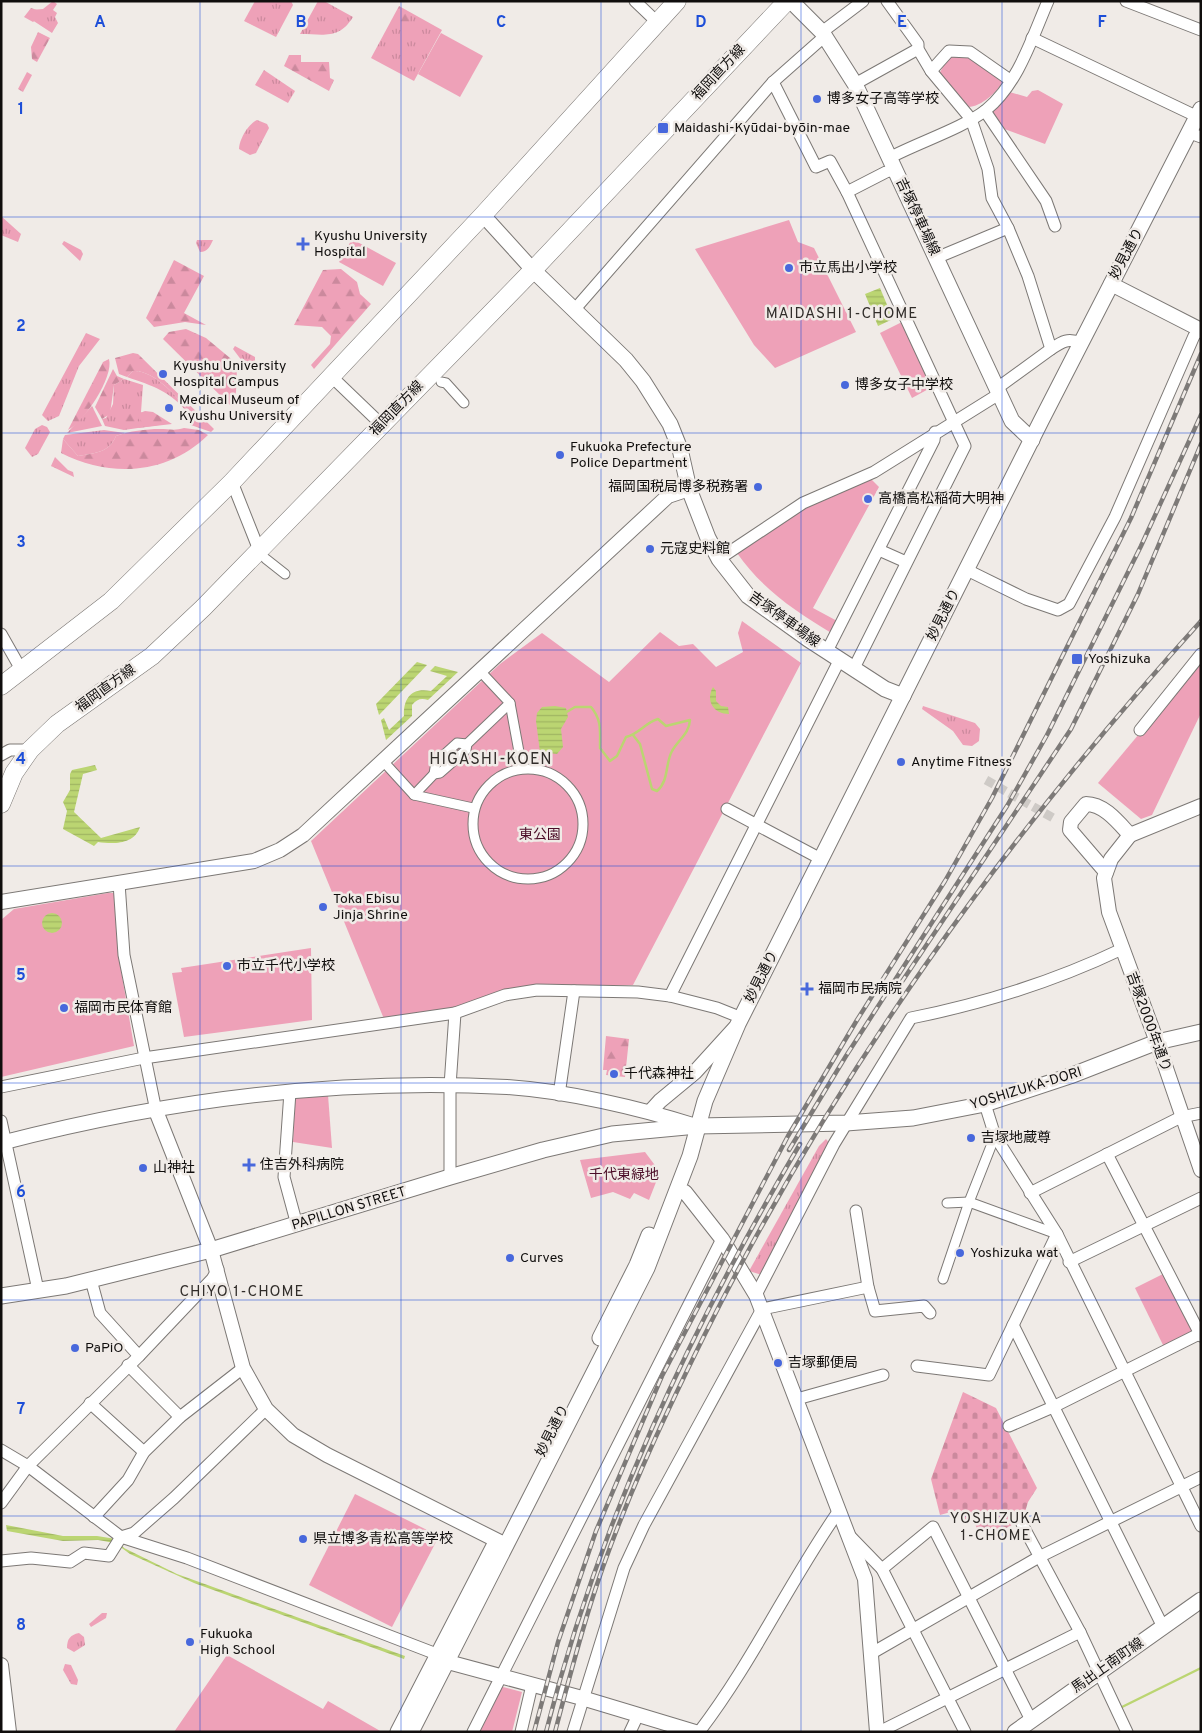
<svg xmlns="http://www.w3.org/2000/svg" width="1202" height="1733" viewBox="0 0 1202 1733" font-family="Overpass,'Noto Sans JP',sans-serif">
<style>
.grass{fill:url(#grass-tufts)}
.forest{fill:url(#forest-firs)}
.cemetery{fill:url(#cemetery-stones)}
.park{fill:#eea1b8}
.water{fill:url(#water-rules)}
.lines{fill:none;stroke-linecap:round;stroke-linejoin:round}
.stream{stroke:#bbd572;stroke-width:2.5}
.pedestrian-tunnel{stroke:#cecac6;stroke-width:9;stroke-dasharray:9 4.5;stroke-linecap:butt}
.pedestrian-casing{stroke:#7c7875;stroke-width:11}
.minor-casing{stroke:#7c7875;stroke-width:13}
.tertiary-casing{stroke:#7c7875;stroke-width:16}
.secondary-casing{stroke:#7c7875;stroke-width:17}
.primary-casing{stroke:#7c7875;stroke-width:19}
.pedestrian{stroke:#fff;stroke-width:9}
.minor{stroke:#fff;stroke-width:11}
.tertiary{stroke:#fff;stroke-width:14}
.secondary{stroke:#fff;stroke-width:15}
.primary{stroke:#fff;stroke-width:18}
.rail-casing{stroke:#7d7a78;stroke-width:4.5}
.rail{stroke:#f0ebe7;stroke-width:2.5;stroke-dasharray:8;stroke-linecap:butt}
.grid{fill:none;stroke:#1d4ed8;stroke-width:1;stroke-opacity:0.55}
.poi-dot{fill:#4868dc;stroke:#f0ebe7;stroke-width:2}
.labels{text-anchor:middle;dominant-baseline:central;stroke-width:5;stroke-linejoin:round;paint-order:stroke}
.street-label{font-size:14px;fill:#100e0d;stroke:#f0ebe7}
.poi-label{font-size:14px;fill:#100e0d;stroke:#f0ebe7;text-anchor:start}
.park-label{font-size:14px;fill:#4b0c27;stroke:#f0ebe7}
.neighbourhood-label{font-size:15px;letter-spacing:1px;fill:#312d2a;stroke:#f0ebe7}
.quarter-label{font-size:16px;letter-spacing:1px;fill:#312d2a;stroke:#f0ebe7}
.grid-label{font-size:16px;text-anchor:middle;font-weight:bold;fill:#1d4ed8;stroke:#f0ebe7;stroke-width:5;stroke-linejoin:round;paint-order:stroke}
</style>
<defs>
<pattern id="grass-tufts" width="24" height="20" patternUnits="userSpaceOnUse" patternTransform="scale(1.25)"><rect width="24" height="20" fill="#eea1b8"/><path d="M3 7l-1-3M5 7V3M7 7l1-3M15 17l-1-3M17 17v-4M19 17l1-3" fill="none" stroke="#cb899d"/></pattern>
<pattern id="forest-firs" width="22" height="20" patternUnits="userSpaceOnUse" patternTransform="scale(1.25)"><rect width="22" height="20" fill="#eea1b8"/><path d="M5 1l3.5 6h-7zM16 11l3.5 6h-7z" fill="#cb899d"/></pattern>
<pattern id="cemetery-stones" width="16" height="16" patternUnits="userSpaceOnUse" patternTransform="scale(1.25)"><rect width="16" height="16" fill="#eea1b8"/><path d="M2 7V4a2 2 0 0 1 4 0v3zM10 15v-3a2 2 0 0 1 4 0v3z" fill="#cb899d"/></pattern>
<pattern id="water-rules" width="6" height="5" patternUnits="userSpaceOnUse" patternTransform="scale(1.25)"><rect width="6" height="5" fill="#bbd572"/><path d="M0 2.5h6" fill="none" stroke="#a0b662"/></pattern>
</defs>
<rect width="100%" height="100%" fill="#f0ebe7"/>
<g class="grass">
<polygon points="53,1 57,4 53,10 57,13 55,17 58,23 52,33 26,16 30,10 43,9"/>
<polygon points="255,1 291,1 293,5 276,37 244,21"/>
<path d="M 318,1 L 324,1 L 353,17 C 339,40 323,34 300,34 Z"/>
<polygon points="399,6 442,30 414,81 371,58"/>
<polygon points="264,70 295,91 288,103 255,85"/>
<path d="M 257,120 L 267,124 L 269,128 L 256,153 L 250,155 L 239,149 C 239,140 248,124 257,120 Z"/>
<polygon points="1,216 21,234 18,242 1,235"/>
<path d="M 197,240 L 213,240 C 210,246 208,252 200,252 L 196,243 Z"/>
<polygon points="64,241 81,250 83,254 80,261 62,244"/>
<polygon points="86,333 100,339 79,366 59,416 48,421 42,415"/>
<polygon points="235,346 255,357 255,361 250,364 242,361 233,349"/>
<path d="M 133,371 C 153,369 179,398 190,413 L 188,424 L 189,414 C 170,391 153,386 127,377 Z"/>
<polygon points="124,379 143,385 141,412 159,425 124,430 105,426 102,419 106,418 113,404 114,385"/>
<polygon points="92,406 102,426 67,433"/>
<polygon points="42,425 47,427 50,432 38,454 32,457 25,448 35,429"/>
<path d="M 104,430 L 125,433 L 116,436 C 109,453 95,453 78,456 L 63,439 L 65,435 Z"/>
<polygon points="55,457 68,470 73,472 74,477 51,466"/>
<polygon points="923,706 975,723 980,729 979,741 972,746 963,745 953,731 922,709"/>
<polygon points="826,1139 830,1144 762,1275 749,1271 819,1146"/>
<polygon points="102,1613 107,1613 106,1618 91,1627 89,1624"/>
<path d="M 79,1633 L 84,1637 L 85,1645 L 74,1652 L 67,1648 C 67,1639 70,1635 79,1633 Z"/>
<polygon points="65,1664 71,1665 78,1680 77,1685 71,1684 63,1670"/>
</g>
<g class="forest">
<polygon points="31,8 40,11 39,17 33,22 24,17"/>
<circle cx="402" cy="19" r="7"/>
<polygon points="38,32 50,38 37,62 32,59 31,47"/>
<polygon points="289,55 301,55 301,62 329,62 330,78 334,80 329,91 284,66"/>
<polygon points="27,72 32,75 23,92 18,89"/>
<polygon points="174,260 204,276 184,313 206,325 185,322 154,327 146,318"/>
<polygon points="341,269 357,282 360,294 371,304 314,369 311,365 330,344 331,336 322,327 294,325 323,270"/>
<polygon points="186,329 206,338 230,358 237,367 236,392 231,406 163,339 169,332"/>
<path d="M 133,353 L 138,354 L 214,429 L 211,432 L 188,424 L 190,413 C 179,398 153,369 133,371 L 127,377 L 119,374 L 115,358 Z"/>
<path d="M 109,359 C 114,377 84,422 68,430 L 103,362 Z"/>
<polygon points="113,369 117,376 124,379 114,385 110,414 102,419 95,407"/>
<polygon points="145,411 153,412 172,424 138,428 143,424 140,419 140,413"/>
<polygon points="125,412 136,414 139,418 134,425 124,428 118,425 119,416"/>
<path d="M 184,428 L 199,430 L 208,435 C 167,475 111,478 61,453 L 63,439 L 78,456 C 95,453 109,453 116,436 C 130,431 145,429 160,429 C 169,429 175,431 184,428 Z"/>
<polygon points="606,1036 629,1039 625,1077 606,1075 607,1070 603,1070"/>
</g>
<polygon class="cemetery" points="963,1392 996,1408 1037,1488 1028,1502 1023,1519 999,1532 1000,1537 989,1541 984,1529 978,1531 973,1519 963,1522 958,1510 940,1515 931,1479"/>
<g class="park">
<polygon points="441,33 483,56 460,97 418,74"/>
<path d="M 950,54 L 969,55 L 1004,79 C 999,91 981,107 968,107 L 939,74 Z"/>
<polygon points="1038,90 1063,104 1045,144 999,127 991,110 1006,91 1027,97 1032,91"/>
<polygon points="789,220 798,242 814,248 856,332 775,368 754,345 695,249"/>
<polygon points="352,239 396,263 383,286 339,262"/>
<polygon points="904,321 934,386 912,398 880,333"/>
<path d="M 871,479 L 879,487 L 813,608 L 839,622 L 833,634 C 795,611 762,589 737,553 L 806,507 Z"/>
<polygon points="742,621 801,663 633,985 536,987 445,1012 384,1019 311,841 500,664 542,633 609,682 660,632 679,646 693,644 716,667 743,652 738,633"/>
<polygon points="1201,660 1201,713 1152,815 1141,819 1098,783"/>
<polygon points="108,893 114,893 121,970 134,1046 1,1077 1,920 14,909"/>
<polygon points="311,948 312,1020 184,1037 172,973 182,972 181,968"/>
<polygon points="328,1095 332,1148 293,1142 295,1098"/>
<polygon points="645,1152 660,1172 649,1200 634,1193 630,1199 613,1192 591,1198 580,1160"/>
<polygon points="1165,1273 1194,1332 1164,1347 1135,1288"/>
<polygon points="355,1494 439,1536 392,1627 309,1585"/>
<polygon points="227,1655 323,1709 328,1701 382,1732 174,1732"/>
<polygon points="499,1686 522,1692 512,1732 479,1732"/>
</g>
<g class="water">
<polygon points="880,288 893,319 878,326 865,294"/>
<polygon points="417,662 427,665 379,715 376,704"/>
<path d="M 435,666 L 458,672 L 428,700 C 421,698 417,699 412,705 L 412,716 L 386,740 L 381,720 L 384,718 L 389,730 L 404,716 C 403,698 412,687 431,691 L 447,676 L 430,671 Z"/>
<path d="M 713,687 L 716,691 L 716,701 L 721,706 L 728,707 L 729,714 C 714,714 705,701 713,687 Z"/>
<polygon points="555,706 566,708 568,717 561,729 563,747 557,754 540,752 536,721 537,713 542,707"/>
<path d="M 95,765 L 97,770 L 83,774 L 74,812 L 101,838 L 140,827 C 134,845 113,844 98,842 L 94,846 L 63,829 L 67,811 L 63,802 L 70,790 L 70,774 L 72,770 Z"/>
<circle cx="52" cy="923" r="10"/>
<polygon points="6,1525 63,1536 97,1536 116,1539 124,1548 177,1574 405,1656 404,1659 194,1583 130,1554 115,1543 98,1540 63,1541 7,1531"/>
</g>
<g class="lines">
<g class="stream">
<path d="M 565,713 L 575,707 L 591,707 C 602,720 600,731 600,748 L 610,761 L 617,756 L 626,737 C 639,734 646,722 658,719 L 666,726 L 690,720 C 689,734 679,739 672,751 C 665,764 669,781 657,791 L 652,789 L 640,744 L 633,735"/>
<polyline points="1122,1707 1201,1668"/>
</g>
<polyline class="pedestrian-tunnel" points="986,780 1055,819"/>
<defs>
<g id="pedestrian">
<polyline points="441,382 446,383 464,403"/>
<polyline points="266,559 285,574"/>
<polyline points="510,703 522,768"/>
<polyline points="383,761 414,795 434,774 440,773 466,750 467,744 510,703 480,671"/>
<circle cx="528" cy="824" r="55"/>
<polyline points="434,774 436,762 457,743 467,744"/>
<polyline points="414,795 473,808"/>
<polyline points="947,1203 969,1202 1057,1234"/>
<polyline points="943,1279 969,1202 995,1136"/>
</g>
<g id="minor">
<polyline points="635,1 658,23"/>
<polyline points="887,1 918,44 918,49 931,71 971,119 988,169 992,198 1008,228 936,258"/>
<polyline points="1126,1 1201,30"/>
<polyline points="822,32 863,1"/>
<polyline points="1032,38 1198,117"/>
<polyline points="931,71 949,51 970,52 1010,80"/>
<polyline points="773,82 816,167 830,161 847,192"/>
<polyline points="855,84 918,49"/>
<polyline points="985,111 1046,201 1055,226"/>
<polyline points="1190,133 1201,137"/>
<path d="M 889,158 C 917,143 963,128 986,110 C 1018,84 1032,38 1048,1"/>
<path d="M 1008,228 L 1028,276 L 1051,349 C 1063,341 1068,338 1081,343"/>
<polyline points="575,309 773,82 825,36"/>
<polyline points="332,377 382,425"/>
<polyline points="996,389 1051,349"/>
<polyline points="232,482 259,550"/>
<polyline points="879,550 906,562"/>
<polyline points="719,559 803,503 874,472 999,394"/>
<polyline points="967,570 1026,599 1058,610 1069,604 1115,517 1194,336 1201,328"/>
<polyline points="1,634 22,671"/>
<polyline points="827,651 934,440 935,432"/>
<polyline points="854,668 965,446 847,192 886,172 895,170"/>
<polyline points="1140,730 1201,654"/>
<polyline points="1,755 10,750 30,750"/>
<polyline points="727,809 821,859"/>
<polyline points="119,883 124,955 156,1111"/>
<polyline points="670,996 840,659"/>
<polyline points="1,1087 144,1058 455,1013 505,995 537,990 638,992 670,996 717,1008 742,1018"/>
<polyline points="290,1092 284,1177 297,1225"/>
<polyline points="559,1095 574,991"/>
<polyline points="985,1104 995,1136 1057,1234 1201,1526"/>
<polyline points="1,1121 38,1290"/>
<polyline points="1107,1154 1201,1336"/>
<polyline points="450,1177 450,1086 455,1013"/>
<polyline points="1030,1193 1181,1117 1201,1113"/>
<polyline points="856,1211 868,1287 875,1311 924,1306 930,1313"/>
<polyline points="1069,1262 1201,1198"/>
<polyline points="91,1280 100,1313 139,1356"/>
<path d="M 756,1295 L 834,1144 L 911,1018 C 986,1003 1053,982 1122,949"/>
<polyline points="1013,1325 1163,1627"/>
<polyline points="128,1365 180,1417 243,1368"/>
<polyline points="917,1366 989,1375 1057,1234"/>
<polyline points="797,1399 883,1375"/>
<polyline points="90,1403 144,1452"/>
<polyline points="1009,1426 1053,1407 1201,1333"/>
<polyline points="1,1450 28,1466 121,1537 187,1558 439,1655"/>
<polyline points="1,1503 28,1466 139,1356 212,1279 218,1269"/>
<polyline points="94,1517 128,1480 144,1452 180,1417"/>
<polyline points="1022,1524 1080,1632 1127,1732"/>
<polyline points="848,1534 882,1569"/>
<polyline points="1,1561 31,1558 70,1562 84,1553 109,1556 121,1537 134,1533 174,1498 266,1409"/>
<polyline points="872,1653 1039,1557 1201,1477"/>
<polyline points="473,1732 722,1239"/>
<polyline points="521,1732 532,1685"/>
<polyline points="573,1732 624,1568 644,1525 762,1309 868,1287"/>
<polyline points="630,1732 638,1715"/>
<path d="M 699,1732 C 752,1663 788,1584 838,1512"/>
<polyline points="879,1732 1080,1632"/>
<polyline points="965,1732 882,1569 933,1527 1031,1720"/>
</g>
<g id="tertiary">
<polyline points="483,215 533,270"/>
<polyline points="1111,284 1201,330"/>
<polyline points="1201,806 1130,835 1111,859 1104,878 1109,912 1157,1042 1201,1170"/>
<path d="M 1106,872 L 1070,830 L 1071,822 L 1086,804 C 1104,804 1118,822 1130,835"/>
<polyline points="1,902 254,861 280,850 303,835 668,496 689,489"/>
<polyline points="156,1111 211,1250 243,1368 266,1409 293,1435 327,1455 506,1545"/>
<polyline points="650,1112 660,1101 695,1072 735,1028"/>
<path d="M 1,1143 C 166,1100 338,1078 507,1087 C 566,1091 640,1108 696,1126"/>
<polyline points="677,1192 685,1192 722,1239 756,1295 865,1579 877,1732"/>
<polyline points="439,1655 448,1662 582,1698 695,1732"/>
<polyline points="1,1665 9,1732"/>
</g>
<g id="secondary">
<polyline points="791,1 822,32 855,84 1012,421 1032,440"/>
<polyline points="533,270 626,360 643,381 670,424 680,449 689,489 708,538 719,559 748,596 808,639 885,689 903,696"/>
<polyline points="1,1296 66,1286 211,1250 450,1177 543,1150 612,1134 697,1126 846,1123 913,1118 985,1104 1070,1076 1157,1042 1201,1032"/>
<polyline points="600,1338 637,1265 649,1235"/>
<polyline points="398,1732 494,1546"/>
<polyline points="411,1732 647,1268 690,1156 705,1101 738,1024 1041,421 1201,109"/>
<polyline points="1015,1732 1201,1600"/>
</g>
<g id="primary">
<polyline points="1,686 111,601 232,482 483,215 677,1"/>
<polyline points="1,804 14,773 30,750 57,724 152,656 203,608 533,270 787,1"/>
</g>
</defs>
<use href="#pedestrian" class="pedestrian-casing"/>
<use href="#minor" class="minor-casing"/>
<use href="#tertiary" class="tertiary-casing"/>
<use href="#secondary" class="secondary-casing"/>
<use href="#primary" class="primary-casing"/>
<use href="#pedestrian" class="pedestrian"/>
<use href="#minor" class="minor"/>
<use href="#tertiary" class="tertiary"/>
<use href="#secondary" class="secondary"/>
<use href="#primary" class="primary"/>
<defs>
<g id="rail">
<polyline points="901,983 1071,729 1138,594 1201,444"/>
<polyline points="789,1150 846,1056 1007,806 1047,735 1141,546 1201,415"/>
<polyline points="534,1732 558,1642 596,1531 662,1376 788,1136 857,1020 945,881 992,798 1131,518 1201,354"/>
<path d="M 546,1732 C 599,1522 690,1330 800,1144"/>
<path d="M 555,1732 C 566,1690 577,1648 590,1606 C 619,1513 661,1423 704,1336 C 835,1073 1004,839 1201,621"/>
</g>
</defs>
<use href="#rail" class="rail-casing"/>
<use href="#rail" class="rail"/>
</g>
<path class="grid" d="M 200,1 L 200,1732M 401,1 L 401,1732M 601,1 L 601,1732M 801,1 L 801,1732M 1002,1 L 1002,1732M 1,217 L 1201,217M 1,433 L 1201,433M 1,650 L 1201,650M 1,866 L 1201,866M 1,1083 L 1201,1083M 1,1300 L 1201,1300M 1,1516 L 1201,1516"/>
<g class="poi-dot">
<circle cx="817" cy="99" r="5"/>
<rect x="657" y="122" width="12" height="12" rx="2.5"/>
<path d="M300.5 236.5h5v5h5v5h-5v5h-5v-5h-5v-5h5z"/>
<circle cx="789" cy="268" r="5"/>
<circle cx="163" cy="374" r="5"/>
<circle cx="845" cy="385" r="5"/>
<circle cx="169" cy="408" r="5"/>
<circle cx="560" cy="455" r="5"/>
<circle cx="758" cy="487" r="5"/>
<circle cx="868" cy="499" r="5"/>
<circle cx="650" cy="549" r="5"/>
<rect x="1071" y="653" width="12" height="12" rx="2.5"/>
<circle cx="901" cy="762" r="5"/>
<circle cx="323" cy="907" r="5"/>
<circle cx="227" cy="966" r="5"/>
<path d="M804.5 981.5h5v5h5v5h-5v5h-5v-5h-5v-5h5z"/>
<circle cx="64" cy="1008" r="5"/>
<circle cx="614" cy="1074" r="5"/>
<circle cx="971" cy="1138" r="5"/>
<path d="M246.5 1157.5h5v5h5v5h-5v5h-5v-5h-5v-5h5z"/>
<circle cx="143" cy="1168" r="5"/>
<circle cx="960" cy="1253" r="5"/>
<circle cx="510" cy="1258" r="5"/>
<circle cx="75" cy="1348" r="5"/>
<circle cx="778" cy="1363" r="5"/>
<circle cx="303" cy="1539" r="5"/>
<circle cx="190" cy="1642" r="5"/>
</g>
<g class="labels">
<g class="street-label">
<text transform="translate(719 73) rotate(-47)">福岡直方線</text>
<text transform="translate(917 217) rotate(65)">吉塚停車場線</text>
<text transform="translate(1127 254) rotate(-62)">妙見通り</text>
<text transform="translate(397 409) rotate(-46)">福岡直方線</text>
<text transform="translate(944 615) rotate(-63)">妙見通り</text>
<text transform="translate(784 620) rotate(36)">吉塚停車場線</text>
<text transform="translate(106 689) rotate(-36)">福岡直方線</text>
<text transform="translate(762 977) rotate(-63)">妙見通り</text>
<text transform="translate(1148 1022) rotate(70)">吉塚2000年通り</text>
<text transform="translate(1026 1089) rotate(-17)">YOSHIZUKA-DORI</text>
<text transform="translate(349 1209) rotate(-17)">PAPILLON STREET</text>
<text transform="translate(553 1431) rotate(-63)">妙見通り</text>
<text transform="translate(1108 1666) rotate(-35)">馬出上南町線</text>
</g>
<g class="poi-label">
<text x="827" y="99">博多女子高等学校</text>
<text x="674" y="128">Maidashi-Kyūdai-byōin-mae</text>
<text x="314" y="236">Kyushu University<tspan x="314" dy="16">Hospital</tspan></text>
<text x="799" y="268">市立馬出小学校</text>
<text x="173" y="366">Kyushu University<tspan x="173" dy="16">Hospital Campus</tspan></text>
<text x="855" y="385">博多女子中学校</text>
<text x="179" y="400">Medical Museum of<tspan x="179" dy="16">Kyushu University</tspan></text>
<text x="570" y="447">Fukuoka Prefecture<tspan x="570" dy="16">Police Department</tspan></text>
<text x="748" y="487" text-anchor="end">福岡国税局博多税務署</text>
<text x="878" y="499">高橋高松稲荷大明神</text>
<text x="660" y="549">元寇史料館</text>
<text x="1088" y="659">Yoshizuka</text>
<text x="911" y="762">Anytime Fitness</text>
<text x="333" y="899">Toka Ebisu<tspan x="333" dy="16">Jinja Shrine</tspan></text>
<text x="237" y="966">市立千代小学校</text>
<text x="818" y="989">福岡市民病院</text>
<text x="74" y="1008">福岡市民体育館</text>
<text x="624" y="1074">千代森神社</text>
<text x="981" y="1138">吉塚地蔵尊</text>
<text x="260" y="1165">住吉外科病院</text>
<text x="153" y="1168">山神社</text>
<text x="970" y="1253">Yoshizuka wat</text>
<text x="520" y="1258">Curves</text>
<text x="85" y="1348">PaPiO</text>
<text x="788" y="1363">吉塚郵便局</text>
<text x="313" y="1539">県立博多青松高等学校</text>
<text x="200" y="1634">Fukuoka<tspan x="200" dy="16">High School</tspan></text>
</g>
<g class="park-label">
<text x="540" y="835">東公園</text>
<text x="624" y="1175">千代東緑地</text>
</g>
<g class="neighbourhood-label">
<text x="842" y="314">MAIDASHI 1-CHOME</text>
<text x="242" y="1292">CHIYO 1-CHOME</text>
<text x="996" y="1519">YOSHIZUKA<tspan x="996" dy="17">1-CHOME</tspan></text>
</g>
<g class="quarter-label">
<text x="491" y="760">HIGASHI-KOEN</text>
</g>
</g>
<g class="grid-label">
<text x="100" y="27">A</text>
<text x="301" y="27">B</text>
<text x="501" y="27">C</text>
<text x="701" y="27">D</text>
<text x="902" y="27">E</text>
<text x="1102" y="27">F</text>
<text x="21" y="114">1</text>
<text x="21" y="331">2</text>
<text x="21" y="547">3</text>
<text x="21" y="764">4</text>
<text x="21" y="980">5</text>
<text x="21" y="1197">6</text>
<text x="21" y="1414">7</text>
<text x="21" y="1630">8</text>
</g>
<rect width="1202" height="1733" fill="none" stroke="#100e0d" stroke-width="5"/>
</svg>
